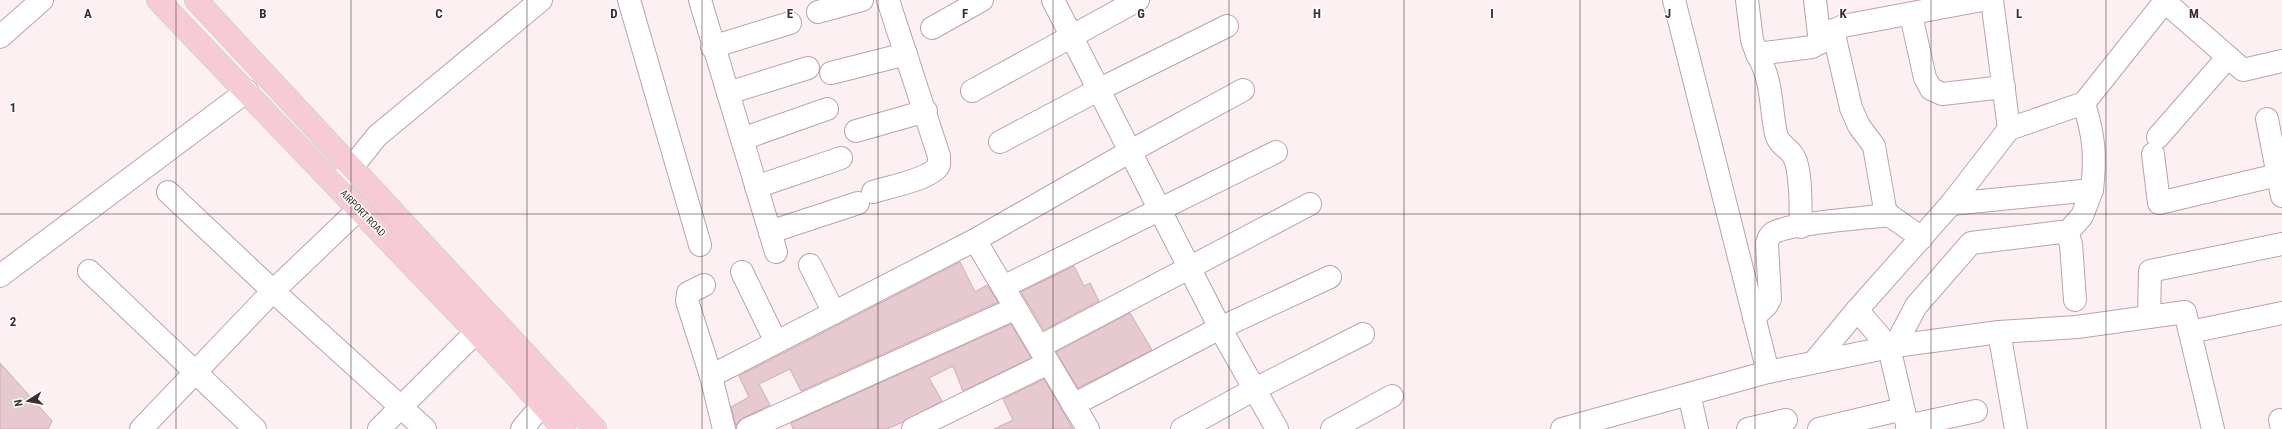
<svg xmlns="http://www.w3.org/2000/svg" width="2282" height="429" viewBox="0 0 2282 429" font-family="'Roboto Condensed',sans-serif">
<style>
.building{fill:#e7c9d0;stroke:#caadb3}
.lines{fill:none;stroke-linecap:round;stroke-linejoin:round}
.minor-casing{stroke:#bea1a8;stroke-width:24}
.major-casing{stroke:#d3d1d1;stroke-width:24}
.minor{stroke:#fff;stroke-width:22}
.major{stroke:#f7cbd6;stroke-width:22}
.grid{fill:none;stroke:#392e30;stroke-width:1;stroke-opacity:0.55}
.labels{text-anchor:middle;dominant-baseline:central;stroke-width:3;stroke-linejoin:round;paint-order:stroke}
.street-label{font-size:10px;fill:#392e30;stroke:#fff}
.grid-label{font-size:13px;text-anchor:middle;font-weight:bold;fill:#392e30;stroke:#fff;stroke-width:3;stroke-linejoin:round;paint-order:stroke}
</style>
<rect width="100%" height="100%" fill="#fdf0f3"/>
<g class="building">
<polygon points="960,262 975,292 987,285 998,302 801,391 790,369 759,384 770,405 743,418 736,426 731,407 749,397 739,376"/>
<polygon points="1074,266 1084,286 1090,283 1099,301 1044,330 1021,292"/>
<polygon points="1130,313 1152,350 1078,388 1056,352"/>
<polygon points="1011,324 1031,358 963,391 953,366 929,378 942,401 903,422 887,429 793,429 791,423"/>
<polygon points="0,363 52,421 48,429 0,429"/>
<polygon points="1044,379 1073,429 994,429 1013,420 1003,399"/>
</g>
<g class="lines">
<defs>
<g id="minor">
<polyline points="629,0 700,245"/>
<polyline points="700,0 776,252"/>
<polyline points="1053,0 1220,328 1277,429"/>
<polyline points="1674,0 1768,372"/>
<polyline points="1747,0 1752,40 1757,54"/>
<polyline points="1815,0 1820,43"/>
<polyline points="1992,0 2009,129"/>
<polyline points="2164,1 2243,70 2282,61"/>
<polyline points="818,12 862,0"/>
<polyline points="1911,15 1925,78 1931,89 1942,94 2004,87"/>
<polyline points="932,28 982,0"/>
<polyline points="1833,30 1851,108 1859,126 1874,146 1885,209 1889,215 1922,238"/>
<polyline points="0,37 42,0"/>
<polyline points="712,47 790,23"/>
<polyline points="831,73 906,54"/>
<polyline points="972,91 1138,0"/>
<polyline points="728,93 808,68"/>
<path d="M 2084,103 C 2094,137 2096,155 2092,190"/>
<polyline points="2267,119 2282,196"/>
<polyline points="856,131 926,111"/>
<polyline points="2158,137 2228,57"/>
<polyline points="742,139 827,109"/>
<polyline points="1000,142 1098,90 1227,26"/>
<polyline points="2153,154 2159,203 2282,174"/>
<polyline points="337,186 377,136 541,0"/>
<polyline points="756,187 841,158"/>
<polyline points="168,192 273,291 425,429"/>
<path d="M 873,192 C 889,187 926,180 937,168 C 940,165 939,161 939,156 L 888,0"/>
<polyline points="1951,204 2092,190 2082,216 2067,233"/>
<path d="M 1801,227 C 1800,208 1802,172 1794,157 C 1789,147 1779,146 1776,134 C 1770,105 1773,81 1757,54 L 1812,47 C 1824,41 1831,31 1843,26 L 1982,0"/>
<polyline points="770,232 858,203"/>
<polyline points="975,240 1088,429"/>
<polyline points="810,265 834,313"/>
<polyline points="89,271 255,429"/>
<polyline points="742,272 776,342"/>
<polyline points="0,276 247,91"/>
<polyline points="704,285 688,293 687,301 711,376 724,429"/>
<polyline points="1003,287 1276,152"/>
<polyline points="1857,310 1889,347 1908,429"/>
<path d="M 1754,317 L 1766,306 L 1770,299 L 1767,243 C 1768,239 1769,236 1773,233 C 1790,223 1866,218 1889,215"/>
<polyline points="2149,317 2150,271 2282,244"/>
<polyline points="1999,332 2016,429"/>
<polyline points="2190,332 2282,313"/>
<polyline points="1895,346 1916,306 1971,243 2061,232 2067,233 2071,244 2075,300"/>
<polyline points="1039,347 1310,204"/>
<polyline points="1814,362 1857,310 1951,204 2009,129 2084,103 2166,0"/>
<polyline points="711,376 975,240 1129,152 1243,90"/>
<polyline points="1689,394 1697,429"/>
<polyline points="1073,405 1220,328 1330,277"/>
<polyline points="2280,420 2282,429"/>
<polyline points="1907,426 1976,411"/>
<polyline points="141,429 273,291 359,209"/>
<polyline points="379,429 476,332"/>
<polyline points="522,429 542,405"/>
<polyline points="748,429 1016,308"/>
<polyline points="913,429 1048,363"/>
<polyline points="1182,429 1255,389 1363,334"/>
<polyline points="1332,429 1392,396"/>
<polyline points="1562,429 1768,372 1895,346 1999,332 2077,327 2185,312 2213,429"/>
<polyline points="1748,429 1786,420"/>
<polyline points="1819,429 1903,409"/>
</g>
<g id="major">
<polyline points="158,0 476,332 564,429"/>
<polyline points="196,0 595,429"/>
</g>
</defs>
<use href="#minor" class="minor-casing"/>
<use href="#major" class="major-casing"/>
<use href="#minor" class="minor"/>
<use href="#major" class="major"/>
</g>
<path class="grid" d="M 176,0 L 176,429M 351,0 L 351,429M 527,0 L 527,429M 702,0 L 702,429M 878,0 L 878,429M 1053,0 L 1053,429M 1229,0 L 1229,429M 1404,0 L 1404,429M 1580,0 L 1580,429M 1755,0 L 1755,429M 1931,0 L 1931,429M 2106,0 L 2106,429M 0,214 L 2282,214"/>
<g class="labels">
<g class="street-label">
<text transform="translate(363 213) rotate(46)">AIRPORT ROAD</text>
</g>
</g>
<g class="grid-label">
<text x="88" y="18">A</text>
<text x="263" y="18">B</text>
<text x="439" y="18">C</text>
<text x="614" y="18">D</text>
<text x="790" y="18">E</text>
<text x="965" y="18">F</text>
<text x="1141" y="18">G</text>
<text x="1317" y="18">H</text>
<text x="1492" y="18">I</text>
<text x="1668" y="18">J</text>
<text x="1843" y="18">K</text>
<text x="2019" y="18">L</text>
<text x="2194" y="18">M</text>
<text x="13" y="112">1</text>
<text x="13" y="326">2</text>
</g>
<g transform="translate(28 401) rotate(259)" stroke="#ffffff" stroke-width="3" paint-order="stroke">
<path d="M0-3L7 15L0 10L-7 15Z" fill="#392e30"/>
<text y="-6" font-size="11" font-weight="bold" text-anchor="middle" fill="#392e30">N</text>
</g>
</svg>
